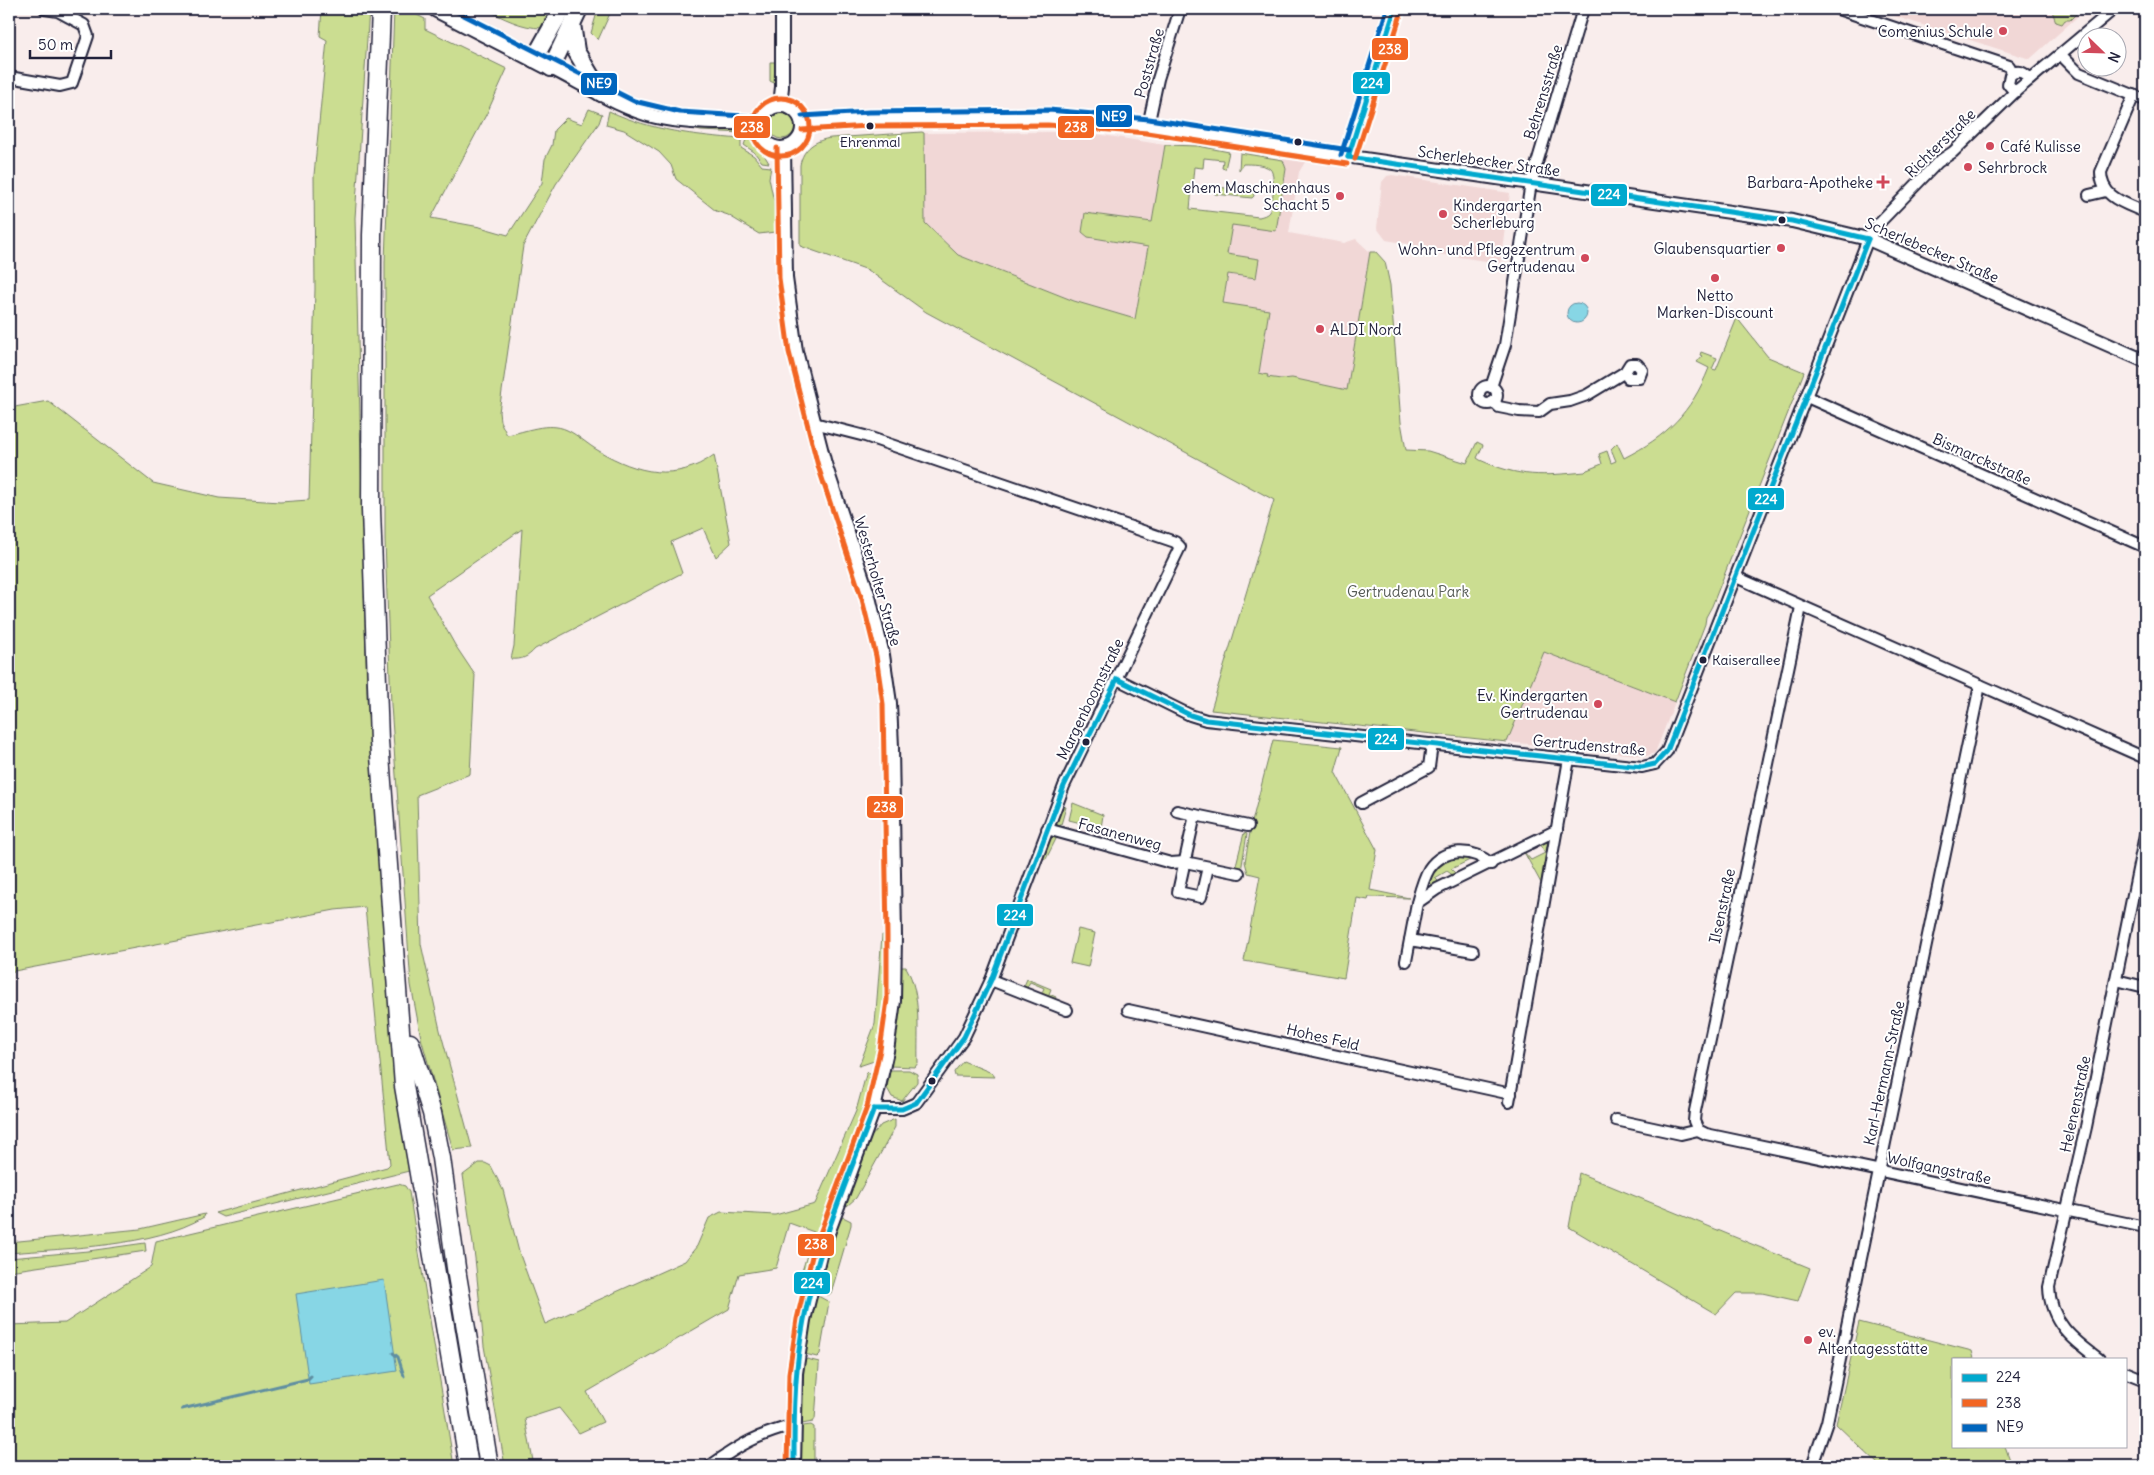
<svg xmlns="http://www.w3.org/2000/svg" width="2154" height="1475" viewBox="0 0 2154 1475" font-family="Delius,sans-serif">
<style>
.built{fill:#f1d7d6}
.green{fill:#cbdd91;stroke:#768066}
.water{fill:#87d6e5;stroke:#5f8ea1}
.lines{fill:none;stroke-linecap:round;stroke-linejoin:round}
.stream{stroke:#5f8ea1;stroke-width:3}
.minor-casing{stroke:#22223b;stroke-width:14}
.tertiary-casing{stroke:#22223b;stroke-width:16}
.secondary-casing{stroke:#22223b;stroke-width:19}
.primary-casing{stroke:#22223b;stroke-width:20}
.trunk-casing{stroke:#22223b;stroke-width:21}
.minor{stroke:#fff;stroke-width:10}
.tertiary{stroke:#fff;stroke-width:12}
.secondary{stroke:#fff;stroke-width:15}
.primary{stroke:#fff;stroke-width:16}
.trunk{stroke:#fff;stroke-width:18}
.bus-1-casing{stroke:#fff;stroke-width:9}
.bus-2-casing{stroke:#fff;stroke-width:9}
.bus-3-casing{stroke:#fff;stroke-width:9}
.bus-1{stroke:#00a9ce;stroke-width:5}
.bus-2{stroke:#f26522;stroke-width:5}
.bus-3{stroke:#0065bd;stroke-width:5}
.poi-dot{fill:#d1495b;stroke:#fff;stroke-width:2}
.bus-dot{fill:#22223b;stroke:#fff;stroke-width:2}
.labels{text-anchor:middle;dominant-baseline:central;stroke-width:4;stroke-linejoin:round;paint-order:stroke}
.bus-label{font-size:14px;fill:#22223b;stroke:#fff}
.poi-label{font-size:15px;fill:#22223b;stroke:#fff;text-anchor:end}
.street-label{font-size:15px;fill:#22223b;stroke:#fff}
.park-label{font-size:15px;fill:#555a55;stroke:#fff}
.line-badge{stroke:#fff;stroke-width:2}
.badge-label{font-size:14px;text-anchor:middle;font-weight:bold;fill:#fff}
</style>
<rect width="100%" height="100%" fill="#f9edec"/>
<filter id="ink" filterUnits="userSpaceOnUse"><feTurbulence type="fractalNoise" baseFrequency=".02" numOctaves="2"/><feDisplacementMap in="SourceGraphic" scale="10" xChannelSelector="R" yChannelSelector="G"/><feConvolveMatrix kernelMatrix="1 2 1 2 8 2 1 2 1" color-interpolation-filters="sRGB"/></filter>
<g filter="url(#ink)">
<g class="built">
<polygon points="1872,9 2086,9 2030,59"/>
<polygon points="1055,132 1090,133 1165,145 1152,222 1085,213 1082,231 1088,237 1148,247 1135,319 1074,301 958,255 925,223 924,133"/>
<polygon points="1281,159 1305,162 1299,172 1289,233 1344,243 1356,239 1370,252 1347,390 1292,378 1281,379 1267,377 1259,373 1269,310 1223,303 1228,274 1256,278 1259,259 1227,254 1232,224 1276,231 1286,169 1283,160"/>
<polygon points="1392,175 1510,193 1500,263 1418,251 1409,244 1386,240 1377,228 1382,182 1387,176"/>
<polygon points="1544,652 1675,702 1655,753 1647,756 1507,742"/>
</g>
<g class="green">
<polygon points="322,9 369,9 355,218 367,699 394,1068 409,1171 223,1217 215,1213 387,1167 390,1164 365,907 335,910 9,972 9,408 48,401 153,483 219,498 280,502 309,500 315,289 314,175 327,40 320,36"/>
<path d="M 394,9 L 405,9 L 425,19 L 425,29 L 507,69 L 487,113 L 431,218 L 480,227 L 508,235 L 542,183 L 545,159 L 552,145 L 554,130 L 566,118 L 582,124 L 589,109 L 602,114 L 599,123 L 556,184 L 523,246 L 499,412 L 500,421 L 507,435 C 525,432 548,421 567,430 C 578,435 588,445 599,451 C 637,473 676,483 714,455 L 731,543 L 716,557 L 703,528 L 671,542 L 682,573 L 535,649 C 528,657 522,660 511,659 L 514,646 L 522,529 L 427,595 L 455,645 L 475,675 L 470,774 L 417,795 L 421,944 L 440,1030 L 472,1148 L 453,1150 L 421,1038 L 411,985 L 391,705 L 385,541 L 385,262 Z"/>
<path d="M 485,9 L 558,9 L 542,28 C 522,28 503,18 485,9 Z"/>
<polygon points="598,9 612,9 598,40 591,33"/>
<polygon points="2076,9 2079,11 2070,20 2065,20 2062,24 2056,22 2052,11 2048,10"/>
<polygon points="770,62 775,62 774,83 770,81"/>
<path d="M 609,111 C 653,131 693,135 741,139 L 741,148 L 754,156 L 762,166 L 771,167 L 769,178 L 774,202 L 775,232 L 759,234 L 728,215 L 716,211 L 676,179 L 671,165 L 659,152 L 624,130 L 606,125 Z"/>
<circle cx="782" cy="126" r="13"/>
<polygon points="682,127 743,130 743,133 701,131"/>
<path d="M 922,132 L 924,133 L 925,223 L 958,255 L 1074,301 L 1135,319 L 1148,247 L 1088,237 L 1082,232 L 1085,213 L 1152,222 L 1165,145 L 1198,146 L 1229,152 L 1225,169 L 1222,168 L 1223,160 L 1204,158 L 1203,168 L 1194,167 L 1190,209 L 1259,217 C 1263,216 1267,215 1269,212 C 1273,205 1276,174 1270,169 C 1264,164 1251,164 1243,164 L 1239,170 L 1240,153 L 1283,160 L 1286,169 L 1276,231 L 1232,225 L 1227,254 L 1259,259 L 1256,278 L 1228,274 L 1223,303 L 1269,310 L 1259,373 L 1268,375 L 1267,377 L 1281,379 L 1292,378 L 1347,390 L 1370,252 L 1376,252 L 1385,262 L 1390,285 L 1401,422 L 1406,450 L 1428,451 L 1467,463 L 1477,442 L 1483,445 L 1477,458 L 1480,460 C 1520,478 1543,476 1585,472 L 1587,470 L 1602,464 L 1599,454 L 1607,451 L 1611,463 L 1616,461 L 1611,449 L 1617,443 L 1624,458 C 1667,436 1691,413 1709,368 L 1697,362 L 1702,356 L 1700,355 L 1701,352 L 1717,358 L 1712,369 L 1716,370 L 1737,318 L 1768,357 L 1804,372 L 1712,606 L 1706,617 L 1705,624 L 1675,702 L 1544,652 L 1507,742 L 1211,710 L 1274,500 L 926,312 L 868,270 L 800,246 L 800,165 C 803,148 816,140 831,138 Z"/>
<polygon points="747,137 758,145 769,163 762,162 754,152 744,145"/>
<polygon points="1214,187 1250,190 1253,191 1254,196 1252,198 1215,194 1211,190"/>
<polygon points="1273,740 1342,747 1335,772 1377,850 1370,890 1409,898 1369,897 1368,900 1357,898 1344,978 1244,961 1260,876 1248,873 1245,862 1251,826"/>
<polygon points="1073,803 1103,815 1101,828 1069,820"/>
<polygon points="1062,806 1066,807 1060,828 1056,823"/>
<polygon points="1244,833 1247,834 1241,871 1235,869"/>
<polygon points="1055,836 1057,837 1046,859 1042,858 1050,839"/>
<polygon points="1548,839 1541,883 1524,852 1531,860 1545,853 1541,845"/>
<polygon points="1457,855 1481,861 1479,864 1472,859 1451,869 1457,875 1454,876 1447,871 1435,878 1440,883 1434,886 1430,883 1430,874 1442,861"/>
<polygon points="1078,929 1095,933 1088,967 1070,963"/>
<polygon points="882,935 889,935 887,1004 881,1050 874,1061 859,1066 875,1024"/>
<path d="M 901,967 L 906,967 C 922,995 917,1031 918,1063 L 915,1067 L 890,1066 L 897,1024 Z"/>
<polygon points="1027,979 1051,989 1049,994 1056,997 1055,999 1050,1001 1041,995 1044,988 1030,982 1026,989 1023,988"/>
<polygon points="963,1061 992,1073 995,1077 955,1076 954,1072"/>
<polygon points="890,1070 909,1070 917,1074 917,1082 902,1101 892,1097 887,1088"/>
<polygon points="867,1071 874,1079 863,1121 827,1218 806,1283 799,1281 814,1232 789,1223 776,1268 739,1274 729,1309 587,1392 603,1422 579,1433 559,1408 525,1419 534,1466 505,1466 484,1346 475,1258 463,1175 479,1163 485,1163 491,1166 503,1190 519,1252 545,1324 685,1261 697,1246 709,1218 721,1212 775,1215 815,1204 856,1111"/>
<polygon points="895,1119 895,1127 856,1198 847,1206 846,1202 871,1137 881,1125"/>
<polygon points="1579,1173 1810,1268 1798,1301 1762,1293 1736,1293 1716,1314 1569,1227"/>
<polygon points="398,1184 405,1186 409,1192 454,1466 428,1466 427,1461 376,1466 9,1466 9,1325 65,1323 151,1267 156,1241"/>
<path d="M 205,1214 L 204,1217 C 153,1247 68,1248 9,1253 L 9,1242 L 140,1229 Z"/>
<path d="M 843,1217 L 851,1221 L 851,1225 L 831,1293 L 828,1295 L 817,1290 C 823,1268 827,1234 843,1217 Z"/>
<polygon points="145,1243 146,1251 9,1271 9,1258 88,1251"/>
<polygon points="820,1297 829,1302 820,1354 817,1357 805,1354 815,1298"/>
<polygon points="1859,1322 1972,1351 1974,1359 1953,1359 1953,1446 2005,1446 2011,1463 2025,1466 1880,1466 1836,1424"/>
<polygon points="807,1359 819,1362 819,1366 815,1419 813,1422 802,1424 804,1363"/>
<polygon points="811,1425 814,1427 814,1466 801,1466 800,1429 803,1426"/>
</g>
<g class="water">
<circle cx="1577" cy="313" r="10"/>
<polygon points="384,1280 397,1371 309,1384 296,1294"/>
</g>
<g class="lines">
<g class="stream">
<polyline points="393,1353 398,1357 404,1376"/>
<polyline points="182,1409 308,1379 311,1376"/>
</g>
<defs>
<g id="minor">
<polyline points="1838,9 2009,66 2013,73"/>
<polyline points="2061,55 2079,73 2145,100"/>
<polyline points="9,77 60,86 72,83 88,36 84,25 58,11 45,9"/>
<path d="M 2015,92 L 2008,84 L 2010,75 C 2018,69 2024,72 2030,79"/>
<path d="M 2134,95 L 2101,172 C 2101,198 2125,203 2145,212"/>
<polyline points="1148,126 1158,79 1180,9"/>
<polyline points="2089,195 2106,191"/>
<circle cx="1488" cy="395" r="9"/>
<polyline points="1491,387 1505,345 1531,183 1583,9"/>
<polyline points="1807,397 2145,547"/>
<polyline points="1493,401 1499,407 1519,411 1539,412 1550,404 1570,401 1587,395 1625,372 1630,364 1637,364 1642,370 1639,378 1628,378 1625,372"/>
<polyline points="814,423 865,436 1175,542 1180,547 1064,786 991,980 964,1037 916,1103 902,1109 874,1109"/>
<polyline points="1736,577 2145,758"/>
<polyline points="1117,679 1190,715 1206,720 1642,767 1655,764 1667,751 1868,239 1878,224 1938,162 1953,152 2015,92 2114,9"/>
<polyline points="1361,803 1429,767 1432,744"/>
<polyline points="1177,811 1195,815"/>
<polyline points="1047,829 1171,863 1185,862 1239,873"/>
<polyline points="1208,867 1201,897 1178,892 1195,815 1248,826"/>
<path d="M 1417,903 C 1420,892 1423,879 1429,869 C 1444,847 1473,848 1491,864"/>
<polyline points="1410,940 1473,951"/>
<polyline points="1406,961 1417,903 1437,889 1557,830"/>
<polyline points="991,980 1067,1010"/>
<polyline points="2116,980 2145,987"/>
<polyline points="1128,1010 1511,1094"/>
<polyline points="1509,1102 1569,759"/>
<polyline points="1616,1120 1681,1134 1698,1130"/>
<polyline points="1698,1130 1694,1121 1695,1111 1801,607"/>
<polyline points="1698,1130 1706,1134 2145,1227"/>
<path d="M 2099,1359 C 2073,1340 2050,1322 2049,1287 L 2086,1127 L 2145,835"/>
<polyline points="2125,1372 2145,1380"/>
<path d="M 710,1466 C 741,1444 757,1435 794,1425"/>
<polyline points="1812,1466 1827,1422 1980,685"/>
</g>
<g id="tertiary">
<path d="M 551,68 C 583,84 621,109 656,117 C 690,125 725,122 759,124"/>
<polyline points="780,105 782,87 782,9"/>
<circle cx="781" cy="127" r="21"/>
<path d="M 802,123 C 902,116 1004,114 1104,121 L 1792,221 L 1868,239 L 2145,361"/>
<polyline points="784,148 786,278 796,351 825,464 869,597 883,655 890,703 892,747 895,936 894,1001 887,1051 874,1109 820,1255 804,1320 796,1373 794,1466"/>
<polyline points="1348,157 1395,9"/>
</g>
<polyline id="secondary" points="436,9 551,68"/>
<g id="primary">
<polyline points="572,24 576,51 601,93"/>
<polyline points="534,59 562,9"/>
<polyline points="551,68 579,9"/>
</g>
<g id="trunk">
<polyline points="381,9 372,235 371,510 379,741 404,1086 469,1466"/>
<polyline points="410,1043 432,1113 441,1158 457,1275 489,1466"/>
</g>
</defs>
<use href="#minor" class="minor-casing"/>
<use href="#tertiary" class="tertiary-casing"/>
<use href="#secondary" class="secondary-casing"/>
<use href="#primary" class="primary-casing"/>
<use href="#trunk" class="trunk-casing"/>
<use href="#minor" class="minor"/>
<use href="#tertiary" class="tertiary"/>
<use href="#secondary" class="secondary"/>
<use href="#primary" class="primary"/>
<use href="#trunk" class="trunk"/>
<defs>
<g id="bus-1">
<polyline points="1348,157 1792,221 1868,239"/>
<polyline points="1348,157 1395,9"/>
<polyline points="1117,679 1190,715 1206,720 1642,767 1655,764 1667,751 1868,239"/>
<polyline points="874,1109 902,1109 916,1103 964,1037 991,980 1064,786 1117,679"/>
<path d="M 794,1466 C 794,1423 794,1380 801,1337 C 813,1258 846,1183 874,1109"/>
</g>
<g id="bus-2">
<circle cx="781" cy="127" r="29"/>
<polyline points="802,130 869,126 1048,125 1147,133 1347,164"/>
<polyline points="777,148 779,278 789,352 818,466 862,599 876,656 883,704 887,936 887,1000 880,1050 867,1107 813,1252 797,1319 789,1373 787,1466"/>
<polyline points="1355,159 1402,11"/>
</g>
<g id="bus-3">
<polyline points="452,9 634,101 680,112 759,117"/>
<polyline points="802,116 869,112 1049,110 1149,119 1349,150"/>
<polyline points="1341,155 1387,9"/>
</g>
</defs>
<use href="#bus-1" class="bus-1-casing"/>
<use href="#bus-2" class="bus-2-casing"/>
<use href="#bus-3" class="bus-3-casing"/>
<use href="#bus-1" class="bus-1"/>
<use href="#bus-2" class="bus-2"/>
<use href="#bus-3" class="bus-3"/>
</g>
</g>
<g class="poi-dot">
<circle cx="2003" cy="31" r="5"/>
<circle cx="1990" cy="146" r="5"/>
<circle cx="1968" cy="167" r="5"/>
<path d="M1880.5 174.5h5v5h5v5h-5v5h-5v-5h-5v-5h5z"/>
<circle cx="1340" cy="196" r="5"/>
<circle cx="1443" cy="214" r="5"/>
<circle cx="1781" cy="248" r="5"/>
<circle cx="1585" cy="258" r="5"/>
<circle cx="1715" cy="278" r="5"/>
<circle cx="1320" cy="329" r="5"/>
<circle cx="1598" cy="704" r="5"/>
<circle cx="1808" cy="1340" r="5"/>
</g>
<g class="bus-dot">
<circle cx="870" cy="126" r="4.5"/>
<circle cx="1298" cy="142" r="4.5"/>
<circle cx="1782" cy="220" r="4.5"/>
<circle cx="1703" cy="660" r="4.5"/>
<circle cx="1086" cy="742" r="4.5"/>
<circle cx="932" cy="1081" r="4.5"/>
</g>
<g class="labels">
<g class="bus-label">
<text x="870" y="142">Ehrenmal</text>
<text x="1712" y="660" text-anchor="start">Kaiserallee</text>
</g>
<g class="poi-label">
<text x="1993" y="31">Comenius Schule</text>
<text x="2000" y="146" text-anchor="start">Café Kulisse</text>
<text x="1978" y="167" text-anchor="start">Sehrbrock</text>
<text x="1873" y="182">Barbara-Apotheke</text>
<text x="1330" y="187">ehem Maschinenhaus<tspan x="1330" dy="17">Schacht 5</tspan></text>
<text x="1453" y="205" text-anchor="start">Kindergarten<tspan x="1453" dy="17">Scherleburg</tspan></text>
<text x="1771" y="248">Glaubensquartier</text>
<text x="1575" y="249">Wohn- und Pflegezentrum<tspan x="1575" dy="17">Gertrudenau</tspan></text>
<text x="1715" y="295" text-anchor="middle">Netto<tspan x="1715" dy="17">Marken-Discount</tspan></text>
<text x="1330" y="329" text-anchor="start">ALDI Nord</text>
<text x="1588" y="695">Ev. Kindergarten<tspan x="1588" dy="17">Gertrudenau</tspan></text>
<text x="1818" y="1331" text-anchor="start">ev.<tspan x="1818" dy="17">Altentagesstätte</tspan></text>
</g>
<g class="street-label">
<text transform="translate(1149 63) rotate(-74)">Poststraße</text>
<text transform="translate(1543 92) rotate(-73)">Behrensstraße</text>
<text transform="translate(1940 143) rotate(-44)">Richterstraße</text>
<text transform="translate(1489 161) rotate(8)">Scherlebecker Straße</text>
<text transform="translate(1932 250) rotate(23)">Scherlebecker Straße</text>
<text transform="translate(1982 459) rotate(24)">Bismarckstraße</text>
<text transform="translate(878 581) rotate(74)">Westerholter Straße</text>
<text transform="translate(1090 699) rotate(-64)">Margenboomstraße</text>
<text transform="translate(1589 745) rotate(5)">Gertrudenstraße</text>
<text transform="translate(1120 834) rotate(15)">Fasanenweg</text>
<text transform="translate(1722 906) rotate(-78)">Ilsenstraße</text>
<text transform="translate(1323 1037) rotate(13)">Hohes Feld</text>
<text transform="translate(1884 1073) rotate(-78)">Karl-Hermann-Straße</text>
<text transform="translate(2075 1104) rotate(-78)">Helenenstraße</text>
<text transform="translate(1939 1168) rotate(12)">Wolfgangstraße</text>
</g>
<g class="park-label">
<text x="1408" y="591">Gertrudenau Park</text>
</g>
</g>
<g class="line-badge">
<rect x="1371" y="37" width="38" height="24" rx="5" fill="#f26522"/>
<rect x="1352" y="71" width="39" height="24" rx="5" fill="#00a9ce"/>
<rect x="580" y="72" width="38" height="24" rx="5" fill="#0065bd"/>
<rect x="1095" y="104" width="38" height="24" rx="5" fill="#0065bd"/>
<rect x="733" y="115" width="38" height="24" rx="5" fill="#f26522"/>
<rect x="1057" y="115" width="38" height="24" rx="5" fill="#f26522"/>
<rect x="1590" y="183" width="38" height="24" rx="5" fill="#00a9ce"/>
<rect x="1747" y="487" width="38" height="24" rx="5" fill="#00a9ce"/>
<rect x="1367" y="727" width="38" height="24" rx="5" fill="#00a9ce"/>
<rect x="866" y="795" width="38" height="24" rx="5" fill="#f26522"/>
<rect x="996" y="903" width="38" height="24" rx="5" fill="#00a9ce"/>
<rect x="797" y="1233" width="38" height="24" rx="5" fill="#f26522"/>
<rect x="793" y="1271" width="38" height="24" rx="5" fill="#00a9ce"/>
</g>
<g class="badge-label">
<text x="1390" y="54">238</text>
<text x="1372" y="88">224</text>
<text x="599" y="88">NE9</text>
<text x="1114" y="121">NE9</text>
<text x="752" y="132">238</text>
<text x="1076" y="132">238</text>
<text x="1609" y="199">224</text>
<text x="1766" y="504">224</text>
<text x="1386" y="744">224</text>
<text x="885" y="812">238</text>
<text x="1015" y="920">224</text>
<text x="816" y="1249">238</text>
<text x="812" y="1288">224</text>
</g>
<rect width="2154" height="1475" fill="none" stroke="#fff" stroke-width="30"/>
<rect x="15" y="15" width="2124" height="1445" fill="none" stroke="#22223b" stroke-width="2" filter="url(#ink)"/>
<rect x="1952" y="1358" width="175" height="90" fill="#ffffff" stroke="#a7a7b1"/>
<rect x="1962" y="1374" width="25" height="8" fill="#00a9ce" stroke="#a7a7b1"/>
<text x="1996" y="1382" font-size="15" fill="#22223b">224</text>
<rect x="1962" y="1399" width="25" height="8" fill="#f26522" stroke="#a7a7b1"/>
<text x="1996" y="1408" font-size="15" fill="#22223b">238</text>
<rect x="1962" y="1424" width="25" height="8" fill="#0065bd" stroke="#a7a7b1"/>
<text x="1996" y="1432" font-size="15" fill="#22223b">NE9</text>
<g transform="translate(2102 52) rotate(113)"><circle r="24" fill="#ffffff" stroke="#a7a7b1"/>
<path d="M0-4L9 19L0 12L-9 19Z" fill="#d1495b"/>
<text y="-8" font-size="14" font-weight="bold" text-anchor="middle" fill="#22223b">N</text>
</g>
<path d="M30 50v8h81v-8" fill="none" stroke="#22223b" stroke-width="2.5"/>
<text x="38" y="50" font-size="15" fill="#22223b" stroke="#ffffff" stroke-width="4" paint-order="stroke">50 m</text>
</svg>
